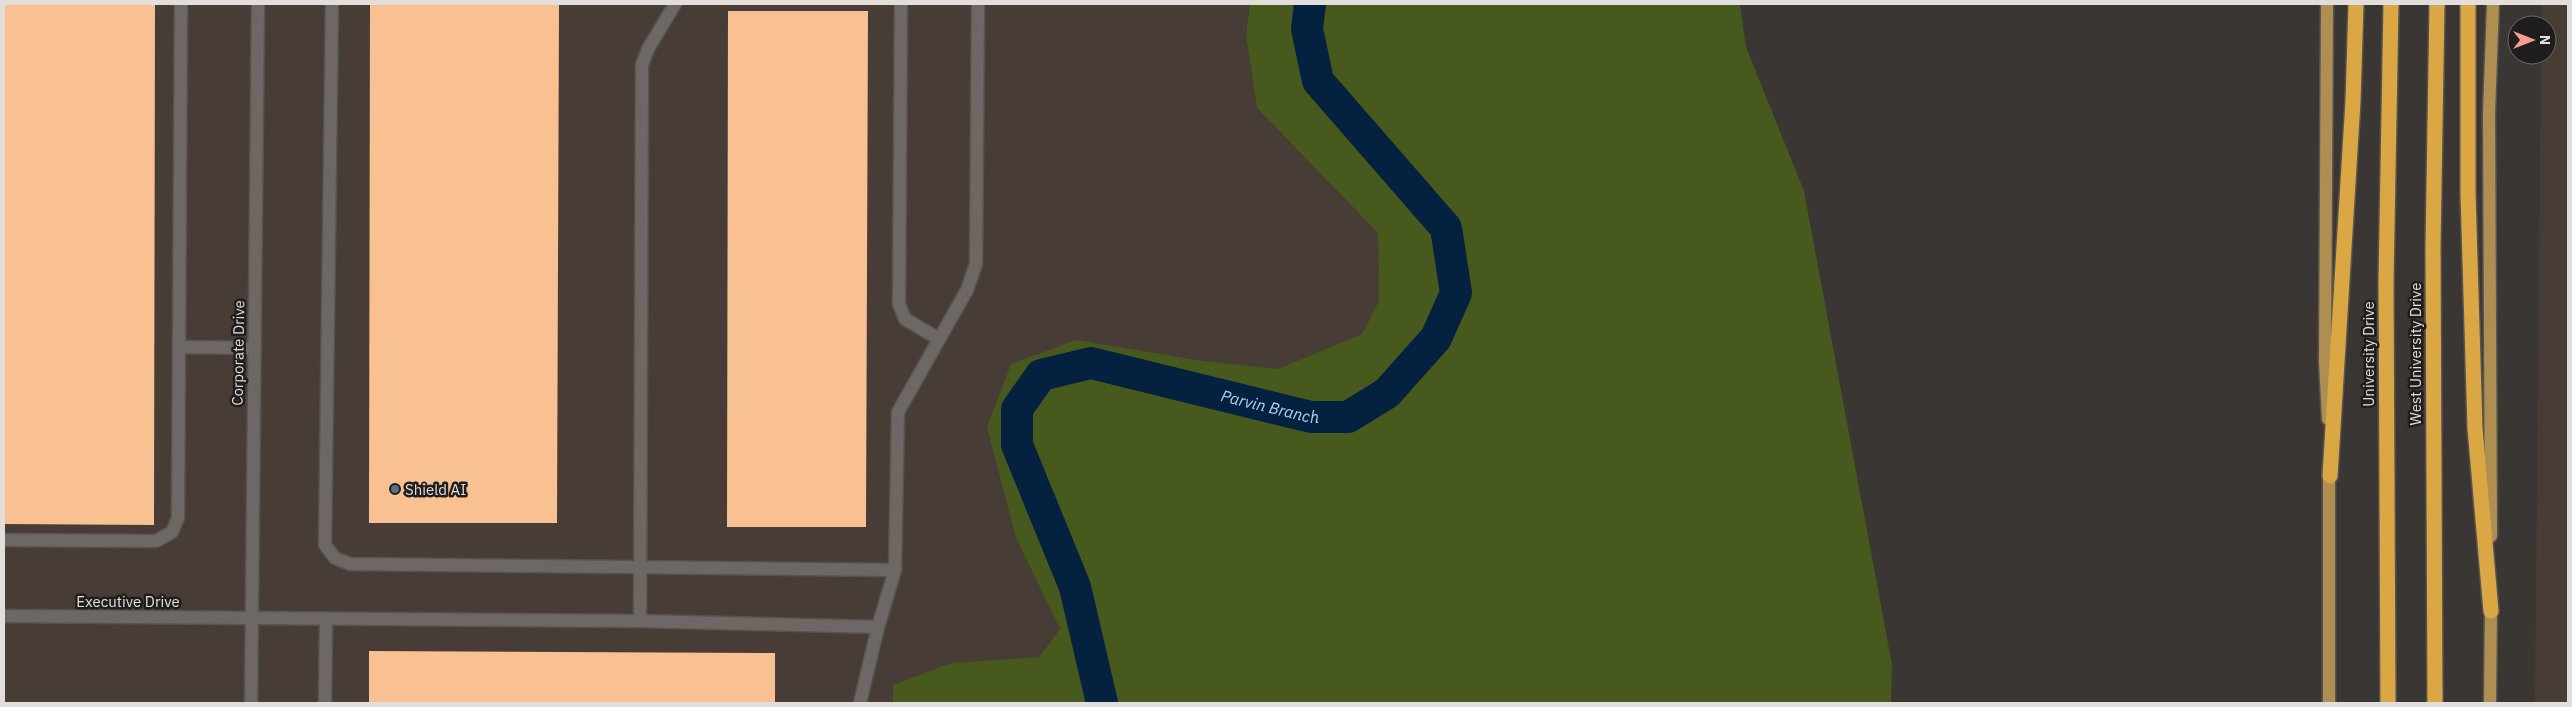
<svg xmlns="http://www.w3.org/2000/svg" width="2572" height="707" viewBox="0 0 2572 707" font-family="'IBM Plex Sans',sans-serif">
<style>
.built{fill:#473d36}
.green{fill:#47591c}
.lines{fill:none;stroke-linecap:round;stroke-linejoin:round}
.river{stroke:#042140;stroke-width:32}
.building{fill:#f9c191}
.minor-casing{stroke:#575450;stroke-width:15}
.major-casing{stroke:#575450;stroke-width:15}
.highway-casing{stroke:#575450;stroke-width:18}
.minor{stroke:#6d6865;stroke-width:12}
.major{stroke:#ae8e51;stroke-width:12}
.highway{stroke:#daa744;stroke-width:15}
.service-dot{fill:#5c6f8a;stroke:#201e1c;stroke-width:2}
.labels{text-anchor:middle;dominant-baseline:central;stroke-width:5;stroke-linejoin:round;paint-order:stroke}
.street-label{font-size:15px;fill:#e1dedc;stroke:#201e1c}
.poi-label{font-size:15px;fill:#e1dedc;stroke:#201e1c;text-anchor:start}
.water-label{font-size:16px;font-style:italic;fill:#b3d0f2;stroke:#201e1c}
</style>
<rect width="100%" height="100%" fill="#3a3633"/>
<g class="built">
<polygon points="4,4 1250,4 1246,35 1257,108 1378,233 1379,301 1362,334 1278,369 1203,361 1016,538 1060,629 1039,657 951,663 893,685 893,703 4,703"/>
<polygon points="2542,4 2568,4 2568,703 2535,703 2541,55 2547,55 2547,25 2542,25"/>
</g>
<polygon class="green" points="1250,4 1740,4 1746,47 1804,191 1892,665 1891,703 893,703 893,685 951,663 1039,657 1060,629 1016,538 987,427 1011,364 1076,340 1203,361 1278,369 1362,334 1379,301 1378,233 1257,108 1246,35"/>
<g class="lines">
<path class="river" id="s1" d="M 1102,703 L 1075,587 L 1017,445 L 1017,409 L 1041,375 L 1091,363 L 1311,417 L 1348,417 L 1387,393 L 1436,338 L 1456,293 L 1446,228 L 1318,81 L 1307,29 L 1310,4"/>
</g>
<g class="building">
<polygon points="4,4 155,4 154,525 4,524"/>
<polygon points="370,4 559,4 557,523 369,523"/>
<polygon points="728,11 868,11 866,527 727,527"/>
<polygon points="369,651 775,653 775,703 369,703"/>
</g>
<g class="lines">
<defs>
<g id="minor">
<polyline points="332,4 325,545 335,558 350,564 895,570"/>
<polyline points="901,4 899,304 905,319 939,339"/>
<polyline points="179,347 255,348"/>
<polyline points="4,540 156,541 172,532 178,518 181,4"/>
<polyline points="4,616 640,621 878,627 895,570 898,412 967,290 976,264 978,4"/>
<polyline points="640,621 642,65 648,49 675,4"/>
<polyline points="251,703 258,4"/>
<polyline points="325,703 326,619"/>
<polyline points="860,703 878,627"/>
</g>
<g id="major">
<polyline points="2327,4 2325,362 2328,419"/>
<polyline points="2491,536 2489,113 2493,4"/>
<polyline points="2329,703 2329,466"/>
<polyline points="2490,703 2491,603"/>
</g>
<g id="highway">
<polyline points="2468,4 2468,193 2475,428 2491,611"/>
<polyline points="2330,476 2353,101 2356,4"/>
<polyline points="2388,703 2386,283 2391,4"/>
<polyline points="2435,703 2433,247 2437,4"/>
</g>
</defs>
<use href="#minor" class="minor-casing"/>
<use href="#major" class="major-casing"/>
<use href="#highway" class="highway-casing"/>
<use href="#minor" class="minor"/>
<use href="#major" class="major"/>
<use href="#highway" class="highway"/>
</g>
<circle class="service-dot" cx="395" cy="489" r="5"/>
<g class="labels">
<g class="street-label">
<text transform="translate(238 353) rotate(-89)">Corporate Drive</text>
<text transform="translate(2368 354) rotate(-90)">University Drive</text>
<text transform="translate(2415 354) rotate(-90)">West University Drive</text>
<text x="128" y="601">Executive Drive</text>
</g>
<g class="poi-label">
<text x="405" y="489">Shield AI</text>
</g>
<g class="water-label">
<text stroke="none"><textPath href="#s1" startOffset="586">Parvin Branch</textPath></text>
</g>
</g>
<rect width="2572" height="707" fill="none" stroke="#e1dedc" stroke-width="10"/>
<g transform="translate(2532 40) rotate(90)"><circle r="24" fill="#201e1c" stroke="#6d6b69"/>
<path d="M0-4L9 19L0 12L-9 19Z" fill="#f59c94"/>
<text y="-8" font-size="14" font-weight="bold" text-anchor="middle" fill="#e1dedc">N</text>
</g>
</svg>
